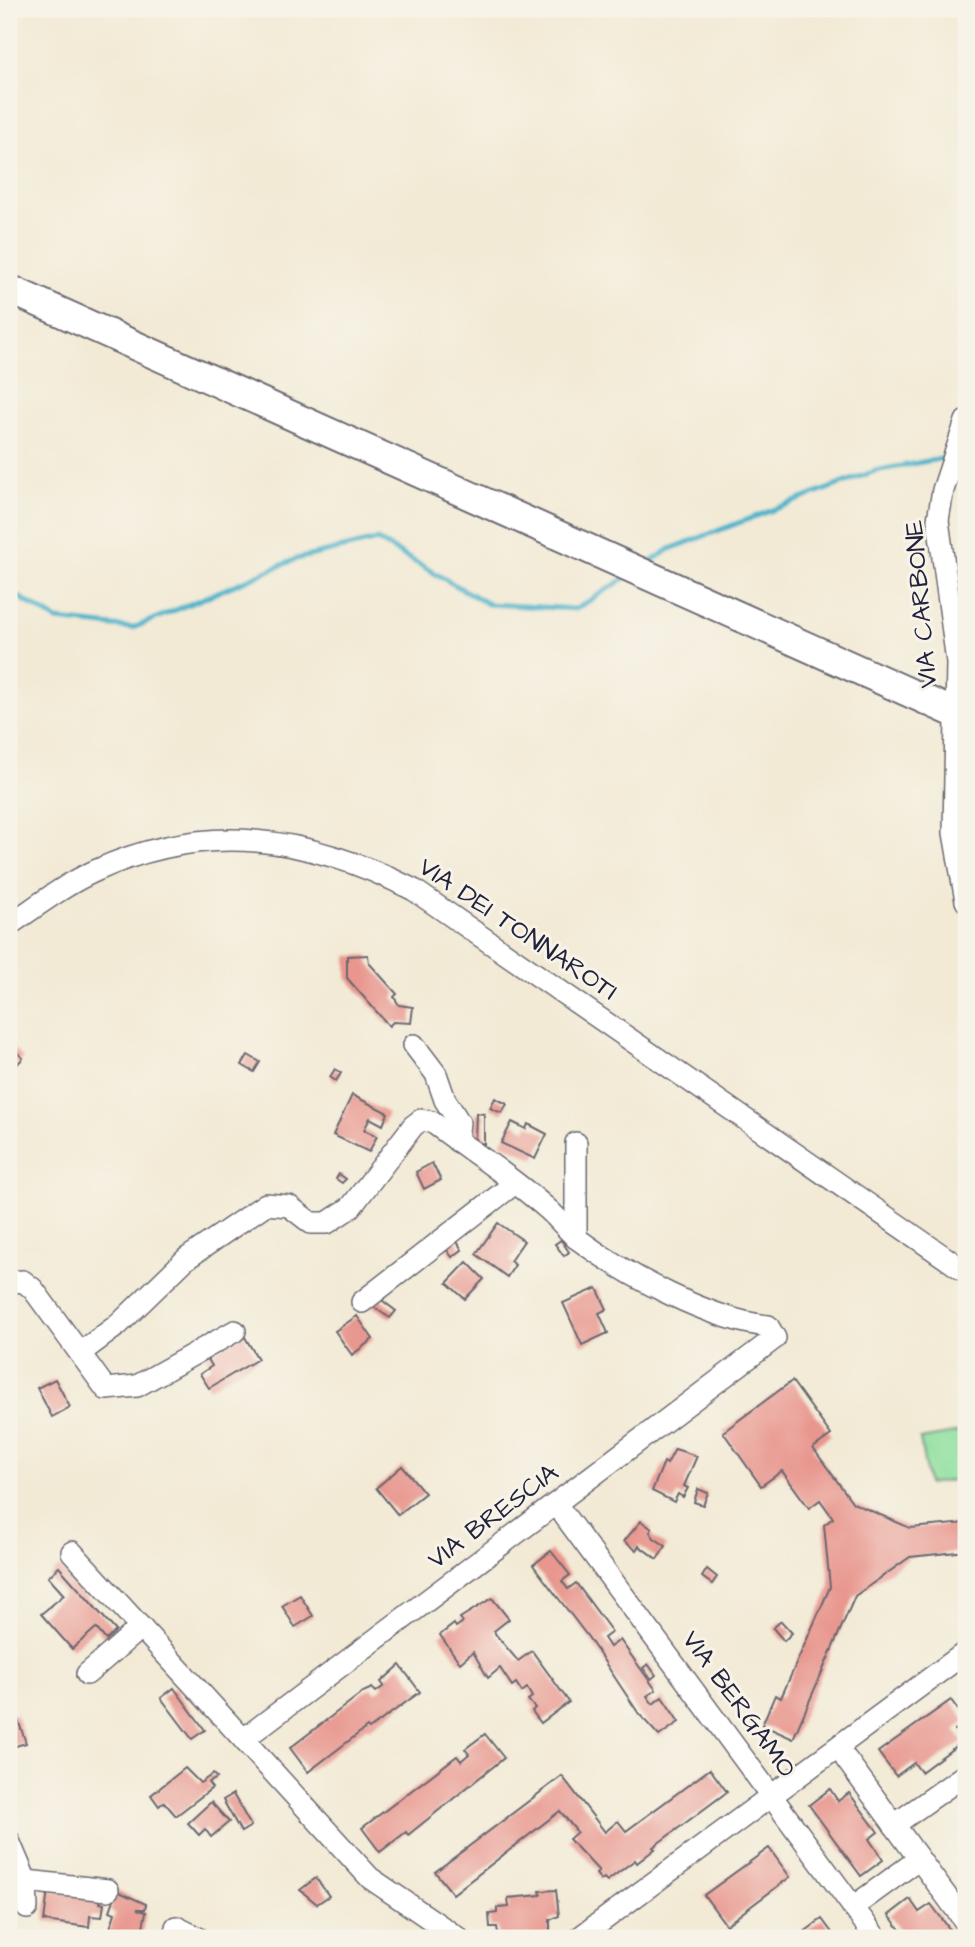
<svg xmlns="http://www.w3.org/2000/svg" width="975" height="1947" viewBox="0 0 975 1947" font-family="'Architects Daughter',sans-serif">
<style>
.green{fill:#90e09f;stroke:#59816d;stroke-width:2}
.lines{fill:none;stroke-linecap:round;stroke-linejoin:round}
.stream{stroke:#4cb3cb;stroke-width:5}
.building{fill:#e8968e}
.minor-casing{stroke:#6b6871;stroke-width:24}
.major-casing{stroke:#6b6871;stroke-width:32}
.minor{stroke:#fff;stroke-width:21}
.major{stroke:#fff;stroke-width:28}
.labels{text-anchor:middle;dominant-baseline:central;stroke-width:6;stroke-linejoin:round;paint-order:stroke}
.street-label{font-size:26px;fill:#22223b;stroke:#f7f3e8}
</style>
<rect width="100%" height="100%" fill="#f7f3e8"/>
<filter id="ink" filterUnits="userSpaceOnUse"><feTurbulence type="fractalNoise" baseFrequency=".0143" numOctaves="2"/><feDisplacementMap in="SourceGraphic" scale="14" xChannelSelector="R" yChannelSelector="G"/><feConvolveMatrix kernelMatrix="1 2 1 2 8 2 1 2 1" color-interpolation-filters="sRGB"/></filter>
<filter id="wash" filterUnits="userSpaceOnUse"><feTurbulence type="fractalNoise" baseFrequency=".00686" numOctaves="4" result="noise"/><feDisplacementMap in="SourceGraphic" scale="28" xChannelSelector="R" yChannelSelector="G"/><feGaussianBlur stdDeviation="1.57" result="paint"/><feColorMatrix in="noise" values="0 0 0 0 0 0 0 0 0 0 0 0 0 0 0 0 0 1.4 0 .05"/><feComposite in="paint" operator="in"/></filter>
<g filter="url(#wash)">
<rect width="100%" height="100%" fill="#f2ead5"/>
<polygon class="green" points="966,1431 966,1478 928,1484 920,1439"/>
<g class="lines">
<g class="stream">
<polyline points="647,564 670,549 875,471 949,457"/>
<polyline points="9,591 57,620 133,628 296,559 377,540 488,604 576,609 627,577"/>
</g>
</g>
<g id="blocks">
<g class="building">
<polygon points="368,955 369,963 397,994 394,997 399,1005 413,1007 411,1023 393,1022 389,1026 347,978 347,956"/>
<polygon points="9,1045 23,1058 11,1071 9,1069"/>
<polygon points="248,1055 260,1062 254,1072 242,1065"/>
<polygon points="335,1069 341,1073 336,1081 330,1077"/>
<polygon points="352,1095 388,1113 383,1125 370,1118 364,1130 377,1136 369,1152 333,1135"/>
<polygon points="495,1098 507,1104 502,1113 490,1108"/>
<polygon points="476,1113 484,1114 484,1144 475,1141"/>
<polygon points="512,1122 526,1129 528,1124 547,1134 535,1159 501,1143"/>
<polygon points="432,1163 441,1180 424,1189 416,1172"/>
<polygon points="339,1174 346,1179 342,1183 336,1179"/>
<polygon points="498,1223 524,1241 510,1261 515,1265 507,1277 476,1254"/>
<polygon points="455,1238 462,1250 452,1257 444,1246"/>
<polygon points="561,1240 569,1252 564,1256 555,1244"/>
<polygon points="467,1262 484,1279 465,1299 447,1283"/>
<polygon points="597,1288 607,1309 599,1313 608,1333 582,1345 563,1303"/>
<polygon points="379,1298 396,1311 390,1318 372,1306"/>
<polygon points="357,1316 373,1339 352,1355 335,1331"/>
<polygon points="243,1334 258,1359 209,1388 200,1374 212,1366 206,1356"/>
<polygon points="55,1379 70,1407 52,1417 37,1388"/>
<polygon points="792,1381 831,1435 813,1448 853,1503 910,1528 966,1523 966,1551 910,1557 855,1596 793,1739 762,1725 775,1695 781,1698 830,1587 824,1525 833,1518 820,1500 809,1508 782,1471 761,1486 723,1432"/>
<polygon points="675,1449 697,1456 684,1486 688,1488 683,1497 678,1494 674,1502 652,1491 664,1462 667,1464"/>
<polygon points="402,1466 425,1493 398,1515 376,1488"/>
<polygon points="698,1489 708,1493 703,1505 694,1502"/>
<polygon points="641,1521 652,1529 650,1532 654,1538 666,1546 657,1559 639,1546 636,1550 624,1541"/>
<polygon points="551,1551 570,1575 562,1581 568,1589 576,1583 612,1632 604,1638 610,1647 620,1640 656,1690 647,1696 653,1704 662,1697 679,1722 659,1736 639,1714 588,1637 533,1565"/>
<polygon points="59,1567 116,1631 106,1640 96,1628 72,1649 41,1614 64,1595 48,1577"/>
<polygon points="707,1569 717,1577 712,1584 702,1577"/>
<polygon points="300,1595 313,1616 295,1627 282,1606"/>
<polygon points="492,1598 509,1619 494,1631 496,1635 518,1661 532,1651 569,1702 541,1723 532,1711 535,1708 528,1700 532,1697 527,1688 522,1692 516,1683 512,1686 500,1668 488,1678 473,1652 460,1663 440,1635 454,1624 456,1627 463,1622 460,1618"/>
<polygon points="781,1621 792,1633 784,1641 773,1628"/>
<polygon points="648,1664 656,1675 651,1679 643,1668"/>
<polygon points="400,1665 420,1692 369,1729 367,1727 308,1772 290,1748 363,1692 372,1688 376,1692 384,1686 381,1682"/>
<polygon points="174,1688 205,1730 192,1739 161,1698"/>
<polygon points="951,1700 966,1721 955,1730 963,1741 921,1772 914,1763 896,1776 878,1752"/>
<polygon points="16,1714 26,1743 9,1748 9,1717"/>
<polygon points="485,1734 504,1758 408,1835 406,1832 380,1852 362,1828 457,1756 461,1761 469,1754 465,1749"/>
<polygon points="185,1768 200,1783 213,1774 217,1778 208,1783 212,1788 176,1816 164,1802 159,1806 151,1795"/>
<polygon points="710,1769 727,1792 653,1847 655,1849 637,1863 635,1860 607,1881 604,1878 601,1880 596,1874 599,1871 569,1839 577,1832 560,1811 453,1894 435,1872 562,1776 605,1832 618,1821 626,1831"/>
<polygon points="830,1789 838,1801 849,1793 878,1832 869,1839 883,1860 861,1876 809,1805"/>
<polygon points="233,1794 251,1826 241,1832 223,1800"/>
<polygon points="211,1802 229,1822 211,1837 205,1829 199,1835 188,1823"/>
<polygon points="769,1848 790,1877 726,1925 704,1895"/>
<polygon points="316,1878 329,1896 317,1904 300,1890"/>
<polygon points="48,1890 101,1898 100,1903 104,1904 102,1917 90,1916 89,1927 44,1921"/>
<polygon points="556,1890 559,1916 550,1920 550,1932 541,1938 499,1938 497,1927 490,1927 489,1914 497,1913 497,1908 509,1907 508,1898 541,1895 540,1891"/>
<polygon points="117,1891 146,1904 145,1909 137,1909 146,1912 141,1938 107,1938 115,1913 110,1911"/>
<polygon points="910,1899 919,1912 931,1904 956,1938 906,1938 889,1915"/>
<polygon points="822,1919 836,1938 796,1938"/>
</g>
</g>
</g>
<g filter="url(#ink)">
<use href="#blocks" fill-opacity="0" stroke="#6b6871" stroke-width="2"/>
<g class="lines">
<defs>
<g id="minor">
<polyline points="966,421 943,490 938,520 957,662 954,833 966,901"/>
<path d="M 9,925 C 37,906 64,885 95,871 C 207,820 308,836 414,890 L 966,1272"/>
<polyline points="414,1045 436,1074 445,1100 459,1122 457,1141"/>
<polyline points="576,1143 576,1238"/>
<polyline points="9,1282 23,1281 33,1289 106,1389 137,1386 235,1331"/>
<polyline points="362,1302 515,1183"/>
<path d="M 80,1353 L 119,1324 L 186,1259 L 266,1204 L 289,1206 L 311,1223 L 327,1223 L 351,1207 L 413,1126 L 421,1120 L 432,1122 C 469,1150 509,1175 544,1206 C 557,1216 566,1230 579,1240 C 626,1275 710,1320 768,1326 L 775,1338 L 245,1738"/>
<polyline points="556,1504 876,1938"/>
<polyline points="72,1552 370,1878 458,1938"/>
<polyline points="87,1674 141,1627"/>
<polyline points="846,1759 966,1923"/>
<polyline points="894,1825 966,1774"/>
<polyline points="9,1841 26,1881 27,1908"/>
<polyline points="26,1881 108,1890"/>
<polyline points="853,1907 919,1859"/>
<polyline points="176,1927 198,1938"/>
<polyline points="579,1938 966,1652"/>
</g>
<polyline id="major" points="9,289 966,718"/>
</defs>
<use href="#minor" class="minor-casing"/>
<use href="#major" class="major-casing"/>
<use href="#minor" class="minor"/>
<use href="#major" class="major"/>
</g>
</g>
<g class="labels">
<g class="street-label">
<text transform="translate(921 604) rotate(-95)">VIA CARBONE</text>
<text transform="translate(518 929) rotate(34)">VIA DEI TONNAROTI</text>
<text transform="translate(493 1516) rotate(-37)">VIA BRESCIA</text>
<text transform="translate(739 1704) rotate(54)">VIA BERGAMO</text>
</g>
</g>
<rect width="975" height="1947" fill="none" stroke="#f7f3e8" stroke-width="35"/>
</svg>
